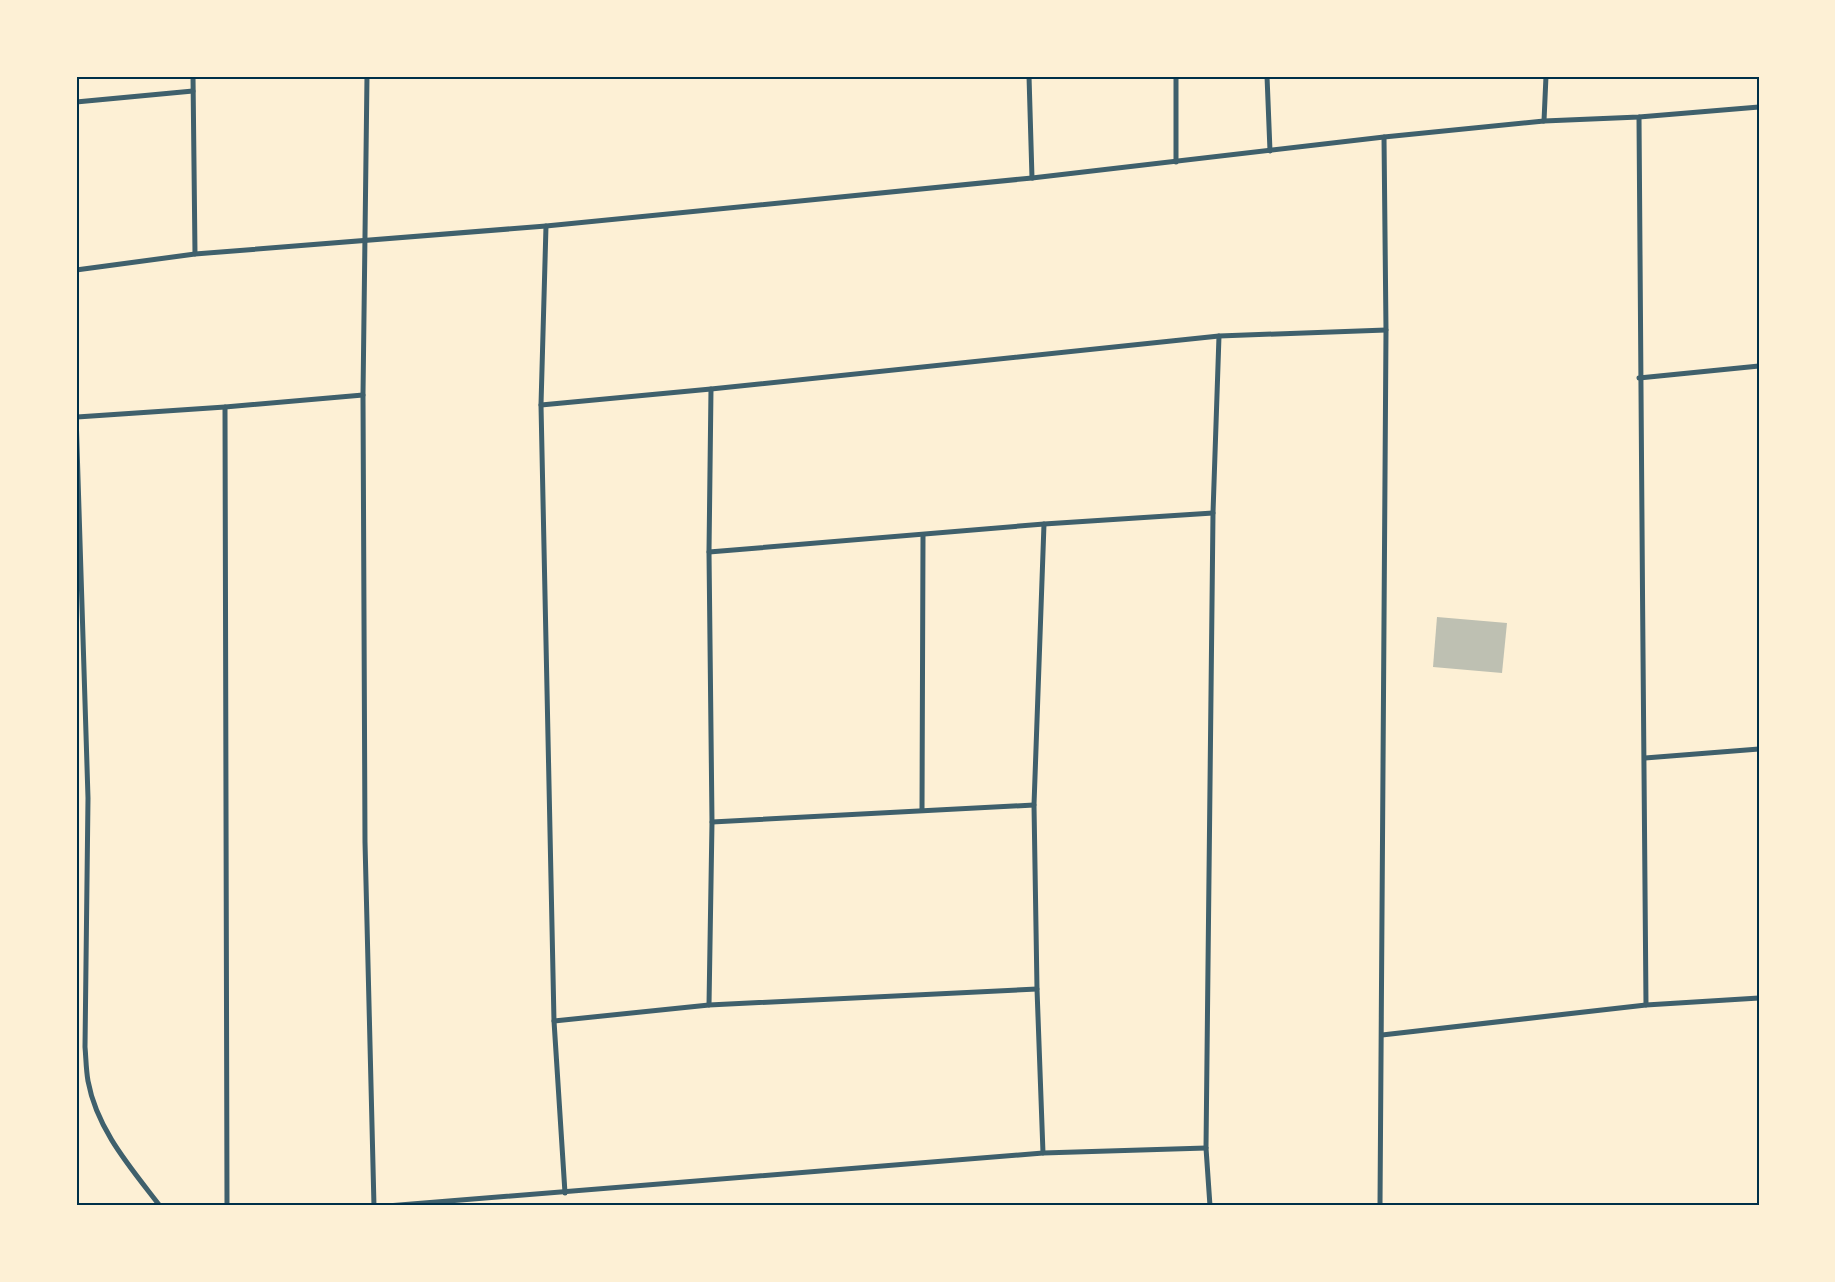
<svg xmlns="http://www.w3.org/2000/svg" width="1835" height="1282" viewBox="0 0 1835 1282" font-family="Roboto,sans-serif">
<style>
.building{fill:#bec0b2}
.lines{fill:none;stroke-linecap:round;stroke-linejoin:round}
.minor{stroke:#3f606c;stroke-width:5}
.neatline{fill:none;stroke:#003049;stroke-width:2}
</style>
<rect width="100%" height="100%" fill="#fdf0d5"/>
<polygon class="building" points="1437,617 1507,623 1502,673 1433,667"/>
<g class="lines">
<g class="minor">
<polyline points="193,76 195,254"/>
<polyline points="367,76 363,395 365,842 374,1206"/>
<polyline points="1029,76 1032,178"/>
<polyline points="1267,76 1270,151"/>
<polyline points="76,102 193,91"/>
<path d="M 1639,117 C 1639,413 1645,709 1646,1005"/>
<polyline points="1544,121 1546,76"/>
<polyline points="1176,162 1176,76"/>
<polyline points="546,226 541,405 554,1021 565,1193"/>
<polyline points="76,270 195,254 546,226 1032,178 1384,137 1544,121 1639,117 1759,107"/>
<polyline points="1639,378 1759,366"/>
<polyline points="541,405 711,389 1219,336 1386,330"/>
<polyline points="225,407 227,1206"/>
<path d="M 76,414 L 88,798 L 85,1047 C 86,1058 86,1070 88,1081 C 97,1130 131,1168 160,1206"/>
<polyline points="77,417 225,407 363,395"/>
<polyline points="709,552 1044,524 1213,513"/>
<polyline points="1645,758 1759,749"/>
<polyline points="922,810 923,536"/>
<polyline points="712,822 1034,805"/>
<polyline points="709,1005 712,822 709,552 711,389"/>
<polyline points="554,1021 709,1005 1037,989"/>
<polyline points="1382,1035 1646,1005 1759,998"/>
<polyline points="1043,1153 1037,989 1034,805 1044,524"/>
<polyline points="387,1206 1043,1153 1206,1148"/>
<polyline points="1210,1206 1206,1148 1213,513 1219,336"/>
<polyline points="1380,1206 1386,330 1384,137"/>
</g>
</g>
<rect width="1835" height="1282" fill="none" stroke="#fdf0d5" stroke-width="155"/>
<rect x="78" y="78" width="1680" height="1126" class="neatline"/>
</svg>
